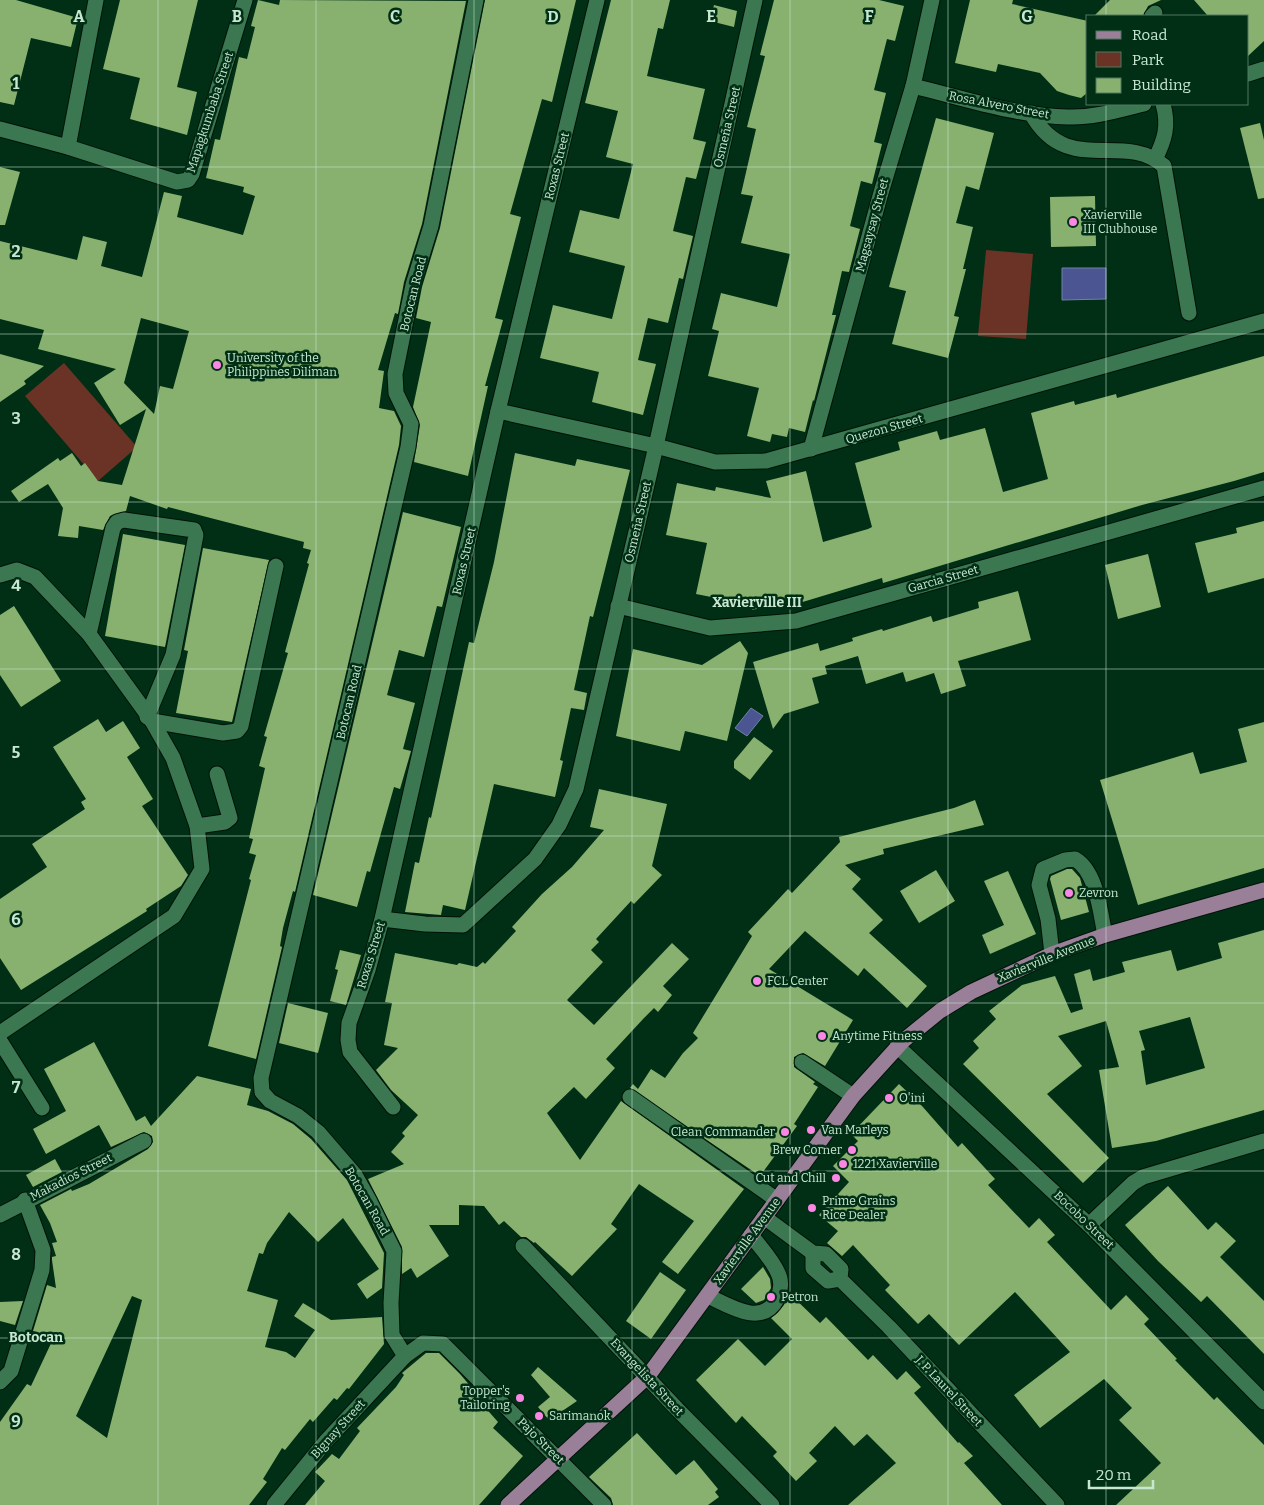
<svg xmlns="http://www.w3.org/2000/svg" width="1264" height="1505" viewBox="0 0 1264 1505" font-family="Bitter,serif">
<style>
.green{fill:#6b3326}
.water{fill:#4a5592;stroke:#7081a5}
.building{fill:#88b170;fill-rule:evenodd}
.lines{fill:none;stroke-linecap:round;stroke-linejoin:round}
.minor-casing{stroke:#021308;stroke-width:17}
.major-casing{stroke:#021308;stroke-width:17}
.minor{stroke:#3b7751;stroke-width:15}
.major{stroke:#9a7f99;stroke-width:15}
.grid{fill:none;stroke:#c8e7d1;stroke-width:1;stroke-opacity:0.55}
.poi-dot{fill:#fb87e5;stroke:#002f15;stroke-width:2}
.labels{text-anchor:middle;dominant-baseline:central;stroke-width:5;stroke-linejoin:round;paint-order:stroke}
.street-label{font-size:12px;fill:#c8e7d1;stroke:#002f15}
.poi-label{font-size:12px;fill:#c8e7d1;stroke:#002f15;text-anchor:start}
.neighbourhood-label{font-size:14px;font-weight:bold;fill:#c8e7d1;stroke:#002f15}
.grid-label{font-size:16px;text-anchor:middle;font-weight:bold;fill:#c8e7d1;stroke:#002f15;stroke-width:5;stroke-linejoin:round;paint-order:stroke}
</style>
<rect width="100%" height="100%" fill="#002f15"/>
<g class="green">
<polygon points="986,250 1033,254 1026,339 978,336"/>
<polygon points="64,363 137,447 98,481 25,396"/>
</g>
<g class="water">
<polygon points="1062,268 1106,268 1106,299 1062,300"/>
<polygon points="751,708 763,716 747,736 735,728"/>
</g>
<g class="building">
<polygon points="0,0 16,0 78,18 71,47 31,38 14,105 0,102"/>
<polygon points="120,0 198,0 177,87 197,92 187,135 130,119 140,78 103,69"/>
<path d="M 258,0 L 279,5 L 280,0 L 466,1 L 422,224 L 404,282 L 398,314 L 395,313 L 378,370 L 384,371 L 379,408 L 394,411 L 401,426 L 399,445 L 295,892 L 293,891 L 283,928 L 280,946 L 282,947 L 256,1059 L 208,1046 L 251,880 L 249,879 L 256,855 L 249,853 L 253,839 L 249,838 L 265,768 L 259,766 L 267,737 L 264,736 L 288,653 L 285,652 L 309,564 L 307,563 L 311,550 L 303,548 L 304,542 L 168,507 L 167,509 L 130,496 L 126,511 L 110,516 L 103,530 L 79,526 L 78,538 L 58,536 L 63,508 L 48,484 L 19,502 L 11,491 L 58,458 L 60,461 L 72,453 L 81,466 L 85,463 L 98,481 L 122,485 L 146,409 L 120,425 L 94,383 L 116,369 L 38,349 L 44,330 L 0,319 L 0,241 L 77,260 L 83,236 L 107,242 L 101,266 L 142,277 L 164,192 L 182,196 L 177,217 L 243,235 L 255,196 L 243,192 L 244,187 L 206,178 L 215,139 L 220,140 L 239,57 L 247,59 L 255,27 L 251,26 ZM 141,318 L 189,331 L 173,389 L 160,386 L 154,414 L 124,383 Z"/>
<polygon points="485,0 576,0 552,102 542,99 510,214 521,217 495,318 503,320 485,386 488,386 468,476 414,462 420,425 413,407 431,322 416,318 422,287 440,228"/>
<polygon points="611,0 670,0 663,29 658,28 647,76 705,89 693,139 706,142 696,179 686,177 673,231 693,236 683,279 679,278 668,323 648,318 638,360 656,364 643,415 592,402 599,372 540,358 553,305 612,319 625,266 569,252 580,210 619,219 633,164 606,157 618,111 585,103"/>
<polygon points="774,0 879,0 904,6 895,41 887,39 874,90 886,93 874,142 882,144 872,184 861,181 850,226 860,229 849,272 842,271 832,315 836,315 814,401 813,400 805,432 789,428 787,437 772,434 770,442 747,436 759,388 708,376 719,331 712,329 721,293 777,307 790,254 741,243 753,196 741,194 756,129 747,127 765,56 760,55"/>
<polygon points="970,0 1013,0 1012,4 1088,21 1088,92 1081,98 1069,95 1057,91 1040,73 998,64 996,72 955,63"/>
<polygon points="1110,0 1161,0 1148,6 1143,16 1094,16"/>
<polygon points="1194,0 1264,0 1264,41 1248,56 1248,16 1208,16"/>
<polygon points="714,5 737,11 734,27 710,21"/>
<polygon points="936,118 994,133 979,190 966,186 956,223 973,227 963,269 966,269 954,316 959,317 948,358 892,344 906,291 889,287"/>
<polygon points="1260,123 1264,140 1264,198 1258,199 1240,128"/>
<polygon points="0,167 20,172 5,225 0,225"/>
<polygon points="1095,196 1096,246 1051,247 1050,197"/>
<polygon points="0,354 44,366 24,381 26,384 0,402"/>
<polygon points="1264,356 1264,472 1234,481 1142,505 883,583 882,578 796,604 795,600 752,610 752,605 696,594 707,543 666,535 677,483 715,491 716,487 771,498 766,481 806,471 823,542 868,529 872,527 855,463 900,450 898,442 937,431 940,440 985,428 1003,492 1048,479 1031,413 1074,401 1075,405 1116,394 1117,398"/>
<polygon points="515,453 575,466 577,459 630,470 593,617 590,616 574,690 587,693 584,710 571,708 560,760 563,761 555,797 494,784 465,910 443,905 441,915 405,912 415,862 419,863 429,817 431,818 469,642 474,643 494,562"/>
<polygon points="403,512 461,527 442,607 437,606 424,657 399,650 387,695 415,703 403,749 411,751 400,789 394,787 370,872 367,871 357,907 313,895"/>
<polygon points="1264,521 1264,578 1208,593 1195,543 1237,533 1236,528"/>
<polygon points="123,534 185,545 165,647 105,636"/>
<polygon points="203,548 269,560 232,722 176,713 188,651 184,650"/>
<polygon points="1148,554 1161,607 1118,619 1105,565"/>
<polygon points="1018,591 1031,640 958,661 966,686 941,694 934,673 906,682 903,672 866,684 858,656 825,666 827,674 812,678 819,703 784,714 773,729 753,662 818,643 820,651 853,641 852,638 882,629 883,631 931,616 933,622 979,608 978,602"/>
<polygon points="14,606 61,681 21,707 0,675 0,615"/>
<polygon points="740,641 748,653 727,741 685,731 680,751 616,736 633,649 702,665"/>
<polygon points="98,719 106,732 123,721 140,748 127,757 153,799 142,806 188,875 181,886 146,909 147,911 21,990 0,958 0,899 47,867 32,844 85,809 81,802 86,799 53,747"/>
<polygon points="1264,722 1264,868 1138,905 1100,780 1193,752 1200,774 1247,762 1238,729"/>
<polygon points="754,737 773,751 750,780 734,768 734,761"/>
<polygon points="599,789 667,804 652,866 662,875 634,904 631,901 596,939 599,942 591,950 603,962 567,1000 594,1025 672,943 689,959 663,986 672,995 658,1012 654,1008 644,1018 606,1059 615,1068 586,1099 574,1087 547,1113 580,1160 621,1101 744,1189 678,1274 662,1262 694,1221 639,1184 611,1224 617,1229 572,1276 535,1242 534,1243 526,1237 521,1237 504,1221 499,1225 484,1206 459,1205 459,1225 429,1225 449,1256 417,1278 411,1268 402,1274 402,1247 368,1179 404,1164 391,1152 405,1136 402,1133 418,1115 391,1090 376,1070 398,1048 384,1045 392,1003 385,1002 395,953 457,965 459,963 477,967 483,962 485,964 516,931 512,927 542,894 572,867 604,830 590,827"/>
<polygon points="975,800 984,825 883,849 884,854 845,865 861,879 852,889 883,920 869,933 927,986 907,1008 864,968 858,976 805,931 769,969 853,1020 825,1066 803,1053 794,1057 794,1067 815,1082 813,1084 818,1087 794,1124 797,1126 760,1176 630,1088 633,1084 638,1089 651,1069 665,1078 683,1053 698,1038 693,1033 752,936 748,932 788,889 792,893 840,842 839,837 954,808"/>
<polygon points="1067,869 1072,869 1080,878 1089,912 1061,920 1050,879 1051,876"/>
<polygon points="936,870 955,901 919,923 900,891"/>
<polygon points="1008,871 1036,934 990,954 982,935 1004,925 984,881"/>
<path d="M 1264,930 L 1264,1110 L 1156,1141 L 1112,1148 L 1099,1070 L 1119,1067 L 1106,1021 L 1058,1036 L 1082,1066 L 1047,1094 L 1109,1158 L 1083,1183 L 963,1064 L 979,1048 L 973,1041 L 996,1019 L 989,1011 L 1022,985 L 1055,976 L 1071,1013 L 1083,1009 L 1074,974 L 1090,969 L 1093,981 L 1125,972 L 1122,962 L 1171,950 L 1177,971 L 1222,958 L 1218,943 ZM 1190,1017 L 1205,1068 L 1146,1085 L 1141,1051 L 1145,1050 L 1139,1031 Z"/>
<polygon points="340,950 361,955 346,1005 330,1001 338,970 335,969"/>
<polygon points="288,1003 328,1013 318,1053 279,1043"/>
<path d="M 94,1042 L 136,1121 L 145,1116 L 151,1126 L 197,1076 L 251,1089 L 247,1105 L 268,1111 L 293,1124 L 311,1139 L 347,1180 L 384,1253 L 382,1288 L 367,1299 L 357,1284 L 379,1269 L 343,1218 L 318,1242 L 289,1212 L 267,1243 L 263,1254 L 259,1253 L 247,1291 L 278,1300 L 265,1347 L 286,1352 L 295,1358 L 315,1330 L 294,1316 L 303,1303 L 331,1320 L 382,1317 L 384,1344 L 349,1389 L 347,1388 L 337,1400 L 334,1398 L 313,1422 L 310,1419 L 285,1450 L 282,1448 L 263,1479 L 267,1482 L 249,1505 L 0,1505 L 0,1422 L 27,1384 L 31,1386 L 54,1337 L 33,1331 L 47,1285 L 56,1288 L 52,1260 L 52,1257 L 56,1256 L 52,1243 L 57,1242 L 50,1223 L 40,1205 L 71,1189 L 72,1191 L 89,1184 L 148,1149 L 153,1142 L 152,1136 L 144,1132 L 111,1147 L 99,1125 L 46,1154 L 33,1129 L 66,1111 L 44,1069 ZM 132,1296 L 142,1300 L 107,1438 L 76,1416 Z"/>
<polygon points="899,1084 922,1106 958,1147 962,1143 995,1179 988,1185 1029,1228 1039,1218 1055,1235 1047,1242 1111,1310 1126,1295 1149,1319 1144,1324 1177,1359 1175,1360 1214,1400 1217,1397 1264,1445 1264,1505 1116,1505 1161,1463 1119,1420 1132,1408 1104,1379 1040,1428 1014,1395 1070,1352 1015,1292 959,1345 929,1314 918,1324 885,1290 890,1285 853,1245 842,1256 827,1243 838,1231 819,1215 849,1182 833,1166 858,1141 851,1134"/>
<polygon points="55,1159 62,1172 33,1187 26,1175"/>
<polygon points="1168,1186 1208,1230 1216,1222 1236,1241 1220,1257 1264,1301 1264,1354 1207,1296 1201,1302 1158,1261 1125,1225"/>
<polygon points="763,1267 770,1279 771,1288 764,1300 756,1303 741,1289"/>
<polygon points="660,1272 686,1290 651,1339 626,1321"/>
<polygon points="789,1293 820,1323 826,1317 868,1360 873,1355 897,1380 906,1371 921,1387 914,1393 958,1443 959,1442 973,1456 964,1463 1002,1505 848,1505 896,1463 867,1434 854,1446 835,1426 809,1453 817,1461 796,1481 773,1456 777,1452 742,1416 736,1423 696,1380 738,1339 765,1366 792,1339 771,1318 784,1305"/>
<polygon points="23,1301 15,1325 0,1321 0,1302"/>
<polygon points="426,1353 439,1353 460,1374 477,1394 475,1396 498,1422 493,1428 523,1456 479,1505 305,1505 325,1481 315,1472 332,1454 339,1459 360,1431 357,1428 396,1387 404,1375 402,1373"/>
<polygon points="538,1367 577,1401 549,1420 538,1407 550,1397 531,1375"/>
<polygon points="637,1433 676,1475 694,1460 718,1489 715,1492 719,1497 708,1505 613,1505 611,1498 589,1477"/>
</g>
<g class="lines">
<defs>
<g id="minor">
<polyline points="1152,16 1155,13"/>
<polyline points="1248,74 1264,69"/>
<path d="M 913,86 C 963,98 1016,116 1068,117 C 1094,118 1119,110 1144,104"/>
<path d="M 1031,113 C 1067,178 1123,130 1164,166 L 1189,313"/>
<polyline points="0,129 68,147 177,182 188,180 192,174 245,0"/>
<polyline points="68,147 96,0"/>
<path d="M 1155,159 C 1165,140 1169,125 1163,104"/>
<polyline points="498,411 656,446 715,462 766,461 1264,321"/>
<polyline points="811,449 880,196 913,86 932,0"/>
<polyline points="0,575 17,570 35,577 89,634 152,721 173,758 197,826 202,869 174,916 0,1033"/>
<polyline points="618,606 710,628 796,621 1264,488"/>
<polyline points="89,634 113,528 117,522 124,520 194,530 196,535 173,655 147,717"/>
<polyline points="152,721 223,733 237,731 241,726 276,566"/>
<polyline points="197,826 225,822 230,818 217,774"/>
<polyline points="382,919 425,924 463,925 535,859 559,825 576,789 656,446 755,0"/>
<path d="M 1052,954 L 1048,919 L 1039,885 L 1043,869 L 1065,860 L 1075,859 C 1097,872 1100,912 1105,935"/>
<polyline points="0,1041 42,1108"/>
<polyline points="897,1046 1089,1225 1264,1402"/>
<polyline points="802,1062 853,1096"/>
<polyline points="630,1097 777,1200"/>
<polyline points="393,1107 350,1052 348,1040 349,1023 368,970 382,919 498,411 597,0"/>
<polyline points="0,1215 144,1141"/>
<polyline points="764,1217 813,1253 826,1254 841,1269 840,1279 889,1327 1057,1505"/>
<polyline points="1089,1225 1133,1183 1143,1177 1264,1141"/>
<polyline points="523,1246 677,1409 772,1505"/>
<polyline points="813,1253 813,1268 828,1281 840,1279"/>
<path d="M 708,1296 C 728,1305 762,1328 777,1299 C 781,1291 782,1281 778,1273 C 772,1259 760,1247 751,1235"/>
<polyline points="405,1356 392,1335 391,1303 394,1251 370,1202 355,1175 318,1132 298,1116 270,1101 262,1092 261,1078 408,447 411,424 396,393 395,374 413,285 431,226 476,0"/>
<polyline points="0,1382 11,1371 42,1270 43,1250 25,1200"/>
<polyline points="274,1505 327,1440 405,1356 423,1343 443,1344 604,1505"/>
</g>
<polyline id="major" points="508,1505 648,1376 853,1096 903,1041 940,1011 971,992 1052,954 1105,935 1264,890"/>
</defs>
<use href="#minor" class="minor-casing"/>
<use href="#major" class="major-casing"/>
<use href="#minor" class="minor"/>
<use href="#major" class="major"/>
</g>
<path class="grid" d="M 158,0 L 158,1505M 316,0 L 316,1505M 474,0 L 474,1505M 632,0 L 632,1505M 790,0 L 790,1505M 948,0 L 948,1505M 1106,0 L 1106,16M 1106,104 L 1106,1505M 0,167 L 1264,167M 0,334 L 1264,334M 0,502 L 1264,502M 0,669 L 1264,669M 0,836 L 1264,836M 0,1003 L 1264,1003M 0,1171 L 1264,1171M 0,1338 L 1264,1338"/>
<g class="poi-dot">
<circle cx="1073" cy="222" r="5"/>
<circle cx="217" cy="365" r="5"/>
<circle cx="1069" cy="893" r="5"/>
<circle cx="757" cy="981" r="5"/>
<circle cx="822" cy="1036" r="5"/>
<circle cx="889" cy="1098" r="5"/>
<circle cx="811" cy="1130" r="5"/>
<circle cx="785" cy="1132" r="5"/>
<circle cx="852" cy="1150" r="5"/>
<circle cx="843" cy="1164" r="5"/>
<circle cx="836" cy="1178" r="5"/>
<circle cx="812" cy="1208" r="5"/>
<circle cx="771" cy="1297" r="5"/>
<circle cx="520" cy="1398" r="5"/>
<circle cx="539" cy="1416" r="5"/>
</g>
<g class="labels">
<g class="street-label">
<text transform="translate(999 105) rotate(11)">Rosa Alvero Street</text>
<text transform="translate(210 112) rotate(-72)">Mapagkumbaba Street</text>
<text transform="translate(727 127) rotate(-77)">Osmeña Street</text>
<text transform="translate(557 166) rotate(-76)">Roxas Street</text>
<text transform="translate(872 225) rotate(-75)">Magsaysay Street</text>
<text transform="translate(413 294) rotate(-76)">Botocan Road</text>
<text transform="translate(884 429) rotate(-16)">Quezon Street</text>
<text transform="translate(638 522) rotate(-77)">Osmeña Street</text>
<text transform="translate(464 561) rotate(-77)">Roxas Street</text>
<text transform="translate(943 579) rotate(-16)">Garcia Street</text>
<text transform="translate(349 702) rotate(-77)">Botocan Road</text>
<text transform="translate(371 955) rotate(-73)">Roxas Street</text>
<text transform="translate(1046 959) rotate(-22)">Xavierville Avenue</text>
<text transform="translate(71 1177) rotate(-27)">Makadios Street</text>
<text transform="translate(367 1201) rotate(60)">Botocan Road</text>
<text transform="translate(1084 1220) rotate(44)">Bocobo Street</text>
<text transform="translate(747 1241) rotate(-54)">Xavierville Avenue</text>
<text transform="translate(647 1377) rotate(47)">Evangelista Street</text>
<text transform="translate(949 1391) rotate(47)">J. P. Laurel Street</text>
<text transform="translate(338 1429) rotate(-48)">Bignay Street</text>
<text transform="translate(541 1441) rotate(45)">Pajo Street</text>
</g>
<g class="poi-label">
<text x="1083" y="215">Xavierville<tspan x="1083" dy="14">III Clubhouse</tspan></text>
<text x="227" y="358">University of the<tspan x="227" dy="14">Philippines Diliman</tspan></text>
<text x="1079" y="893">Zevron</text>
<text x="767" y="981">FCL Center</text>
<text x="832" y="1036">Anytime Fitness</text>
<text x="899" y="1098">O'ini</text>
<text x="821" y="1130">Van Marleys</text>
<text x="775" y="1132" text-anchor="end">Clean Commander</text>
<text x="842" y="1150" text-anchor="end">Brew Corner</text>
<text x="853" y="1164">1221 Xavierville</text>
<text x="826" y="1178" text-anchor="end">Cut and Chill</text>
<text x="822" y="1201">Prime Grains<tspan x="822" dy="14">Rice Dealer</tspan></text>
<text x="781" y="1297">Petron</text>
<text x="510" y="1391" text-anchor="end">Topper's<tspan x="510" dy="14">Tailoring</tspan></text>
<text x="549" y="1416">Sarimanok</text>
</g>
<g class="neighbourhood-label">
<text x="757" y="602">Xavierville III</text>
<text x="36" y="1337">Botocan</text>
</g>
</g>
<g class="grid-label">
<text x="79" y="22">A</text>
<text x="237" y="22">B</text>
<text x="395" y="22">C</text>
<text x="553" y="22">D</text>
<text x="711" y="22">E</text>
<text x="869" y="22">F</text>
<text x="1027" y="22">G</text>
<text x="16" y="89">1</text>
<text x="16" y="257">2</text>
<text x="16" y="424">3</text>
<text x="16" y="591">4</text>
<text x="16" y="758">5</text>
<text x="16" y="925">6</text>
<text x="16" y="1093">7</text>
<text x="16" y="1260">8</text>
<text x="16" y="1427">9</text>
</g>
<rect x="1086" y="15" width="162" height="90" fill="#002f15" stroke="#507960"/>
<rect x="1096" y="31" width="25" height="8" fill="#9a7f99" stroke="#507960"/>
<text x="1132" y="40" font-size="15" fill="#c8e7d1">Road</text>
<rect x="1096" y="52" width="25" height="15" fill="#6b3326" stroke="#507960"/>
<text x="1132" y="65" font-size="15" fill="#c8e7d1">Park</text>
<rect x="1096" y="78" width="25" height="15" fill="#88b170" stroke="#507960"/>
<text x="1132" y="90" font-size="15" fill="#c8e7d1">Building</text>
<path d="M1089 1480v8h64v-8" fill="none" stroke="#c8e7d1" stroke-width="2.5"/>
<text x="1096" y="1480" font-size="15" fill="#c8e7d1" stroke="#002f15" stroke-width="4" paint-order="stroke">20 m</text>
</svg>
